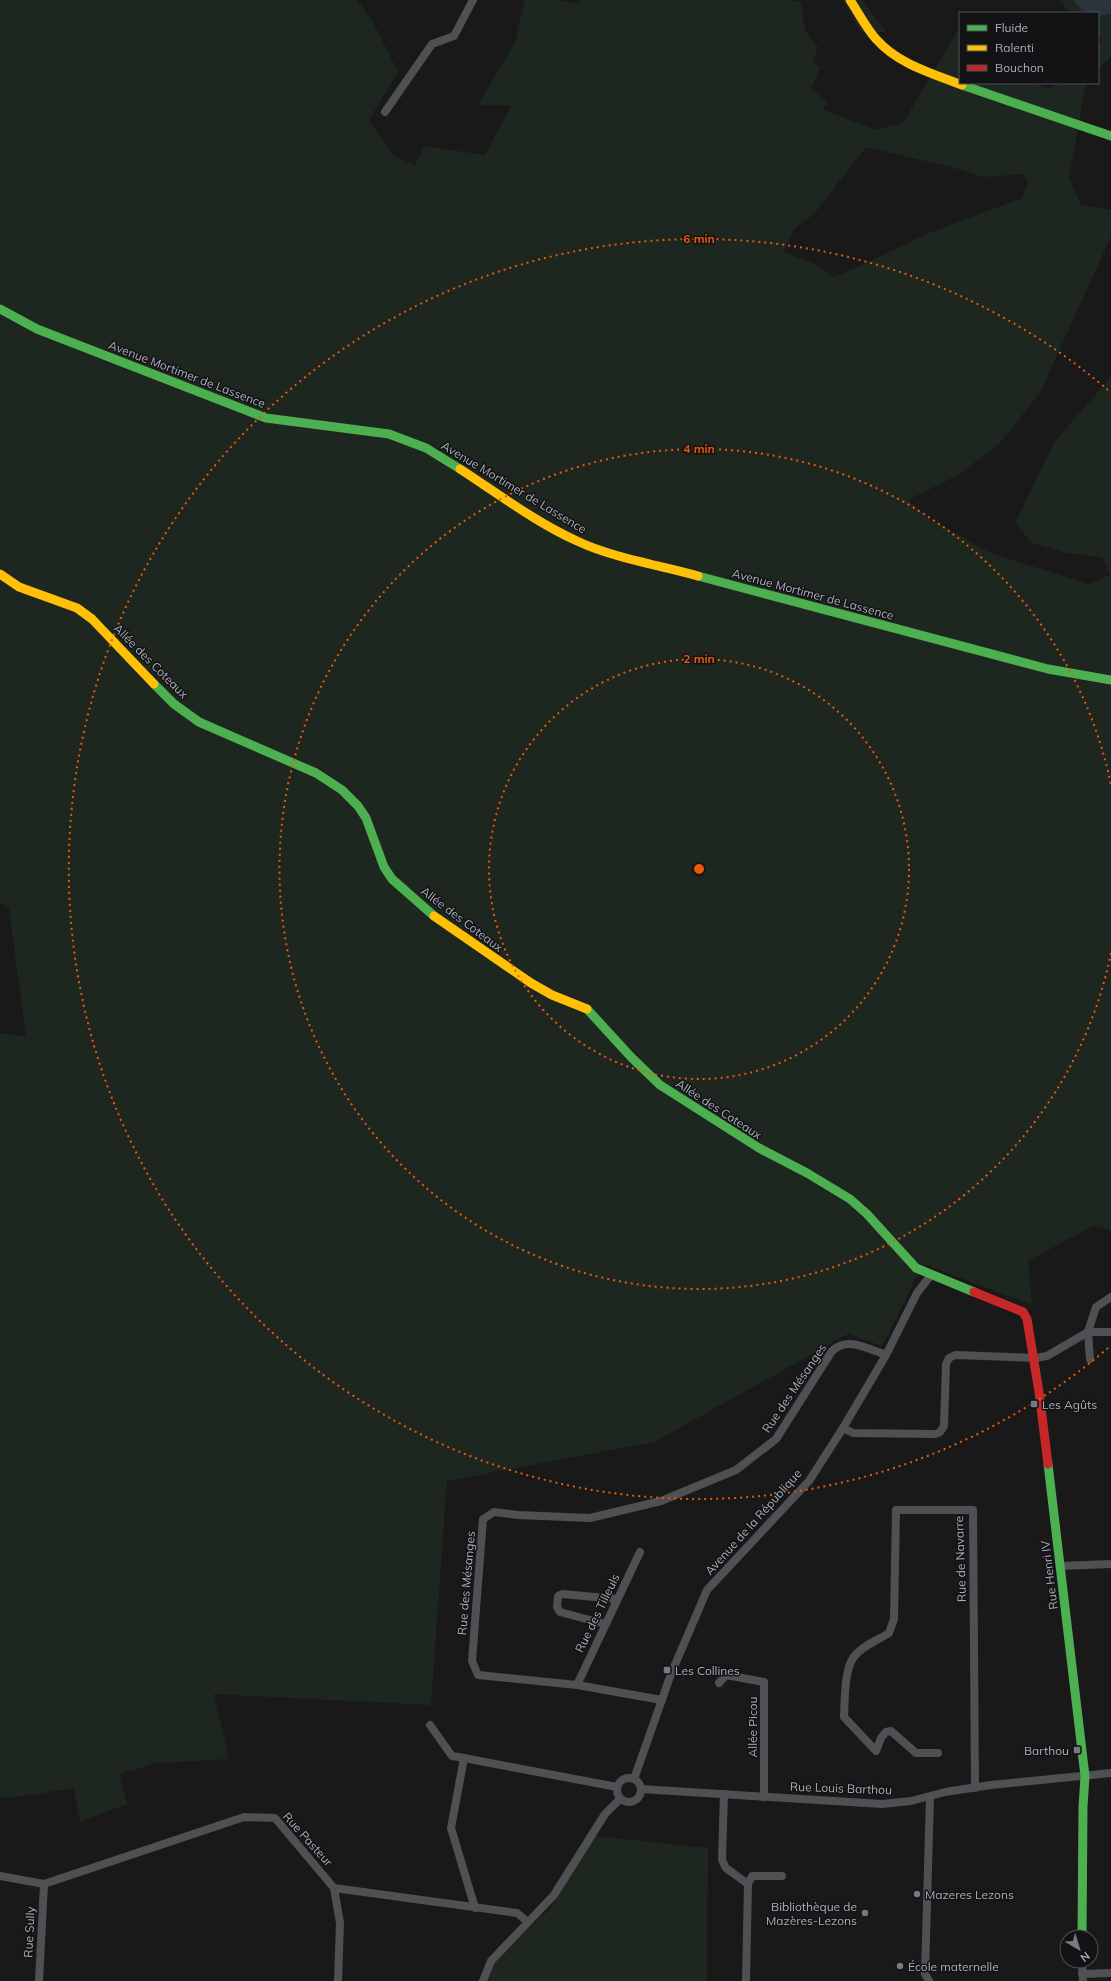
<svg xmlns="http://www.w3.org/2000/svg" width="1111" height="1981" viewBox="0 0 1111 1981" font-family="Mulish,sans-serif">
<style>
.green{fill:#1e2620;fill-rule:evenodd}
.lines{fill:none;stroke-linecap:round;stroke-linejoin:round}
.river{stroke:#2b333b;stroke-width:16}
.street{stroke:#4e5053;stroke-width:8}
.fast{stroke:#4caf50;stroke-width:9}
.slow{stroke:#ffc107;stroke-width:9}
.jam{stroke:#c62828;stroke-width:9}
.ring{fill:none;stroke:#e8590c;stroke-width:2;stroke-dasharray:2 4}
.poi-dot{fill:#777a82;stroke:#131315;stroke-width:1.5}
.labels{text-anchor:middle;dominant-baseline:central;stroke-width:3;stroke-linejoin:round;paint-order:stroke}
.street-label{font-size:12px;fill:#a9aeba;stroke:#131315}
.poi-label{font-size:12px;fill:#a9aeba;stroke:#131315;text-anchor:start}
.centre{fill:#e8590c;stroke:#131315;stroke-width:2}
.ring-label{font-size:12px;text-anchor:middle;font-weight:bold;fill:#e8590c;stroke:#131315;stroke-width:3;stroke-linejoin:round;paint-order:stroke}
</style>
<rect width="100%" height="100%" fill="#191919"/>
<g class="green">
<path d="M 0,0 L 357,0 L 373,22 L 398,72 L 369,120 L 394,156 L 415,165 L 424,146 L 485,155 L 511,106 L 478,105 L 515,42 L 525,0 L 556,0 L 579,4 L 580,0 L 792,0 L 801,2 L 805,31 L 818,47 L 813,61 L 820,68 L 811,89 L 828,102 L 822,109 L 876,130 L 903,123 L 960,27 L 960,83 L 1030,83 L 1050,89 L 1059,83 L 1086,83 L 1069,178 L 1081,205 L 1111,210 L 1111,236 L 1040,393 L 1000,443 L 960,474 L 908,500 L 928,518 L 991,553 L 1088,584 L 1110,575 L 1102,557 L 1067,553 L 1032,543 L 1015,523 L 1055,441 L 1111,377 L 1111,1230 L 1093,1226 L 1028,1261 L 1032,1305 L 923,1264 L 882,1346 L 848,1334 L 654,1442 L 447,1481 L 431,1705 L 214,1694 L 229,1759 L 157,1763 L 119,1774 L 127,1804 L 80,1822 L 74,1788 L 11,1798 L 0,1797 L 0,1033 L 26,1037 L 9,909 L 0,902 ZM 866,147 L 951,167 L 984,177 L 1023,174 L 1028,182 L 1022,198 L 929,233 L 864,264 L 834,277 L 819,266 L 784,252 L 794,229 L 814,214 Z"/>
<polygon points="843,0 862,0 886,32 861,32"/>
<polygon points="1059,0 1111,0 1111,56 1098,69 1098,45 1103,40 1098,35 1098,13 1071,13"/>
<polygon points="595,1836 708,1848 707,1981 486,1981 492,1962 550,1909"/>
</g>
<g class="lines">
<polyline class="river" points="1083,0 1095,9 1111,5"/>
<g class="street">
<polyline points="385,112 432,44 454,36 473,0"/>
<polyline points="1090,1359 1088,1332 1096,1307 1111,1297"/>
<polyline points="843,1428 853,1433 936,1434 940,1432 944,1426 946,1364 949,1358 955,1355 1035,1358 1047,1356 1088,1332 1111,1332"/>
<polyline points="1060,1566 1111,1564"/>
<polyline points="605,1624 560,1612 557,1607 558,1596 562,1594 617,1599"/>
<polyline points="719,1683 726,1675 764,1682 764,1797"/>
<polyline points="577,1685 640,1552"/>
<path d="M 662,1700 L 577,1685 L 478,1675 L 472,1661 L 483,1519 L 494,1512 L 518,1515 L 590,1518 L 661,1501 L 736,1470 L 776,1439 L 832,1351 C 848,1336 868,1349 886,1355"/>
<polyline points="430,1725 452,1756 464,1758"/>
<path d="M 938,1753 L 916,1753 L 891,1731 L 886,1732 L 881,1738 L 876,1751 L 844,1717 C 845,1701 844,1672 853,1658 C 860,1647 878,1640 889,1633 L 894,1619 L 896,1510 L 973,1510 L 975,1788"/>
<circle cx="629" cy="1790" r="12"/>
<polyline points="634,1779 671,1674 707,1590 809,1481 843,1428 886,1355 917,1293 931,1275"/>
<polyline points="641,1789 882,1804 911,1801 945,1792 991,1785 1111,1773"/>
<polyline points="724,1794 722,1860 726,1868 748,1884 746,1981"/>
<polyline points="0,1876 44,1884 244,1817 275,1818 334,1888 517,1913 528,1922"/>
<polyline points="748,1884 752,1876 782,1876"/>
<polyline points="334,1888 340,1923 338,1981"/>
<polyline points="475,1908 451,1828 464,1758 617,1787"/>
<polyline points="1082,1961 1083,1981"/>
<polyline points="1082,1974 1111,1973"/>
<polyline points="39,1981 44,1884"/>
<polyline points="483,1981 491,1961 554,1895 605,1814 620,1799"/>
<polyline points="929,1981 925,1974 930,1797"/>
</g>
<g class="fast">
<polyline points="962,85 1111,136"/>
<polyline points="0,309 37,329 266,418 389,434 426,448 460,469"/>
<polyline points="698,576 1048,669 1111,680"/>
<polyline points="154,684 174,704 199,722 316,773 342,790 358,806 366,818 384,867 392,879 434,916"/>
<polyline points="587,1009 631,1057 660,1085 759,1148 807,1173 850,1199 867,1214 916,1268 974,1292"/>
<polyline points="1048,1464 1085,1776 1083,1807 1082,1937"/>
</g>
<g class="slow">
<path d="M 850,0 C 858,12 866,28 876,39 C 898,64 931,73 962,85"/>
<path d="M 460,469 C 497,493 537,523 577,541 C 613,558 659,565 698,576"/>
<polyline points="0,574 19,587 77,608 92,619 154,684"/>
<polyline points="434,916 531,983 552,995 587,1009"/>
</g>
<polyline class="jam" points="974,1292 1023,1312 1027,1319 1039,1392 1048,1464"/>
</g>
<g class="ring">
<circle cx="699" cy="869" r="210"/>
<path d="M1111 953A420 420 0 1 1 1111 785"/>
<path d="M1108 1348A630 630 0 1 1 1108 390"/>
</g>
<g class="poi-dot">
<rect x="1030" y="1400" width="8" height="8" rx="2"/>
<rect x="663" y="1666" width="8" height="8" rx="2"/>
<rect x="1073" y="1746" width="8" height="8" rx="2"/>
<circle cx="917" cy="1894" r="4"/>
<circle cx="865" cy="1913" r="4"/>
<circle cx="900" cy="1966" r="4"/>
</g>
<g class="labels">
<g class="street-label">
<text transform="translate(187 374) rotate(21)">Avenue Mortimer de Lassence</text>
<text transform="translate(514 487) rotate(31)">Avenue Mortimer de Lassence</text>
<text transform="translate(813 594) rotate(15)">Avenue Mortimer de Lassence</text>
<text transform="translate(151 661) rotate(45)">Allée des Coteaux</text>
<text transform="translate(462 919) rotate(37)">Allée des Coteaux</text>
<text transform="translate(719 1109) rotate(33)">Allée des Coteaux</text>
<text transform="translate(794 1388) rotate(-56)">Rue des Mésanges</text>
<text transform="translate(753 1522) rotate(-48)">Avenue de la République</text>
<text transform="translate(960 1559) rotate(-92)">Rue de Navarre</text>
<text transform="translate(1049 1575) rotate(-97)">Rue Henri IV</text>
<text transform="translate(466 1583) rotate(-85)">Rue des Mésanges</text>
<text transform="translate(597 1613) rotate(-64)">Rue des Tilleuls</text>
<text transform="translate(752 1727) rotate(-90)">Allée Picou</text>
<text transform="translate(841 1788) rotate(2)">Rue Louis Barthou</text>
<text transform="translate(308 1839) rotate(48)">Rue Pasteur</text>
<text transform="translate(29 1932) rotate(-87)">Rue Sully</text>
</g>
<g class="poi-label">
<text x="1042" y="1404">Les Agûts</text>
<text x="675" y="1670">Les Collines</text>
<text x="1069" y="1750" text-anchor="end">Barthou</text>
<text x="925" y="1894">Mazeres Lezons</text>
<text x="857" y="1906" text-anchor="end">Bibliothèque de<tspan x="857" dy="14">Mazères-Lezons</tspan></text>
<text x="908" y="1966">École maternelle</text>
</g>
</g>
<circle cx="699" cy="869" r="6" class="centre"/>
<g class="ring-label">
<text x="699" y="243">6 min</text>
<text x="699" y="453">4 min</text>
<text x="699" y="663">2 min</text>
</g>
<rect x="959" y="12" width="140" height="72" fill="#131315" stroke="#4f5157"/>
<rect x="967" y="25" width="20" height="6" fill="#4caf50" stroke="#4f5157"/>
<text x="995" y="32" font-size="12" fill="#a9aeba">Fluide</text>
<rect x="967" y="45" width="20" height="6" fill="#ffc107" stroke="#4f5157"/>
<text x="995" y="52" font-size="12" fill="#a9aeba">Ralenti</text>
<rect x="967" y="65" width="20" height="6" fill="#c62828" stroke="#4f5157"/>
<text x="995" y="72" font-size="12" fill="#a9aeba">Bouchon</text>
<g transform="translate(1079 1949) rotate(142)"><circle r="19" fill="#131315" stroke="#4f5157"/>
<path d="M0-3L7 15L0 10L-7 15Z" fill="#777a82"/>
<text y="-6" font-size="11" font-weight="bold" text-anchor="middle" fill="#a9aeba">N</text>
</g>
</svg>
